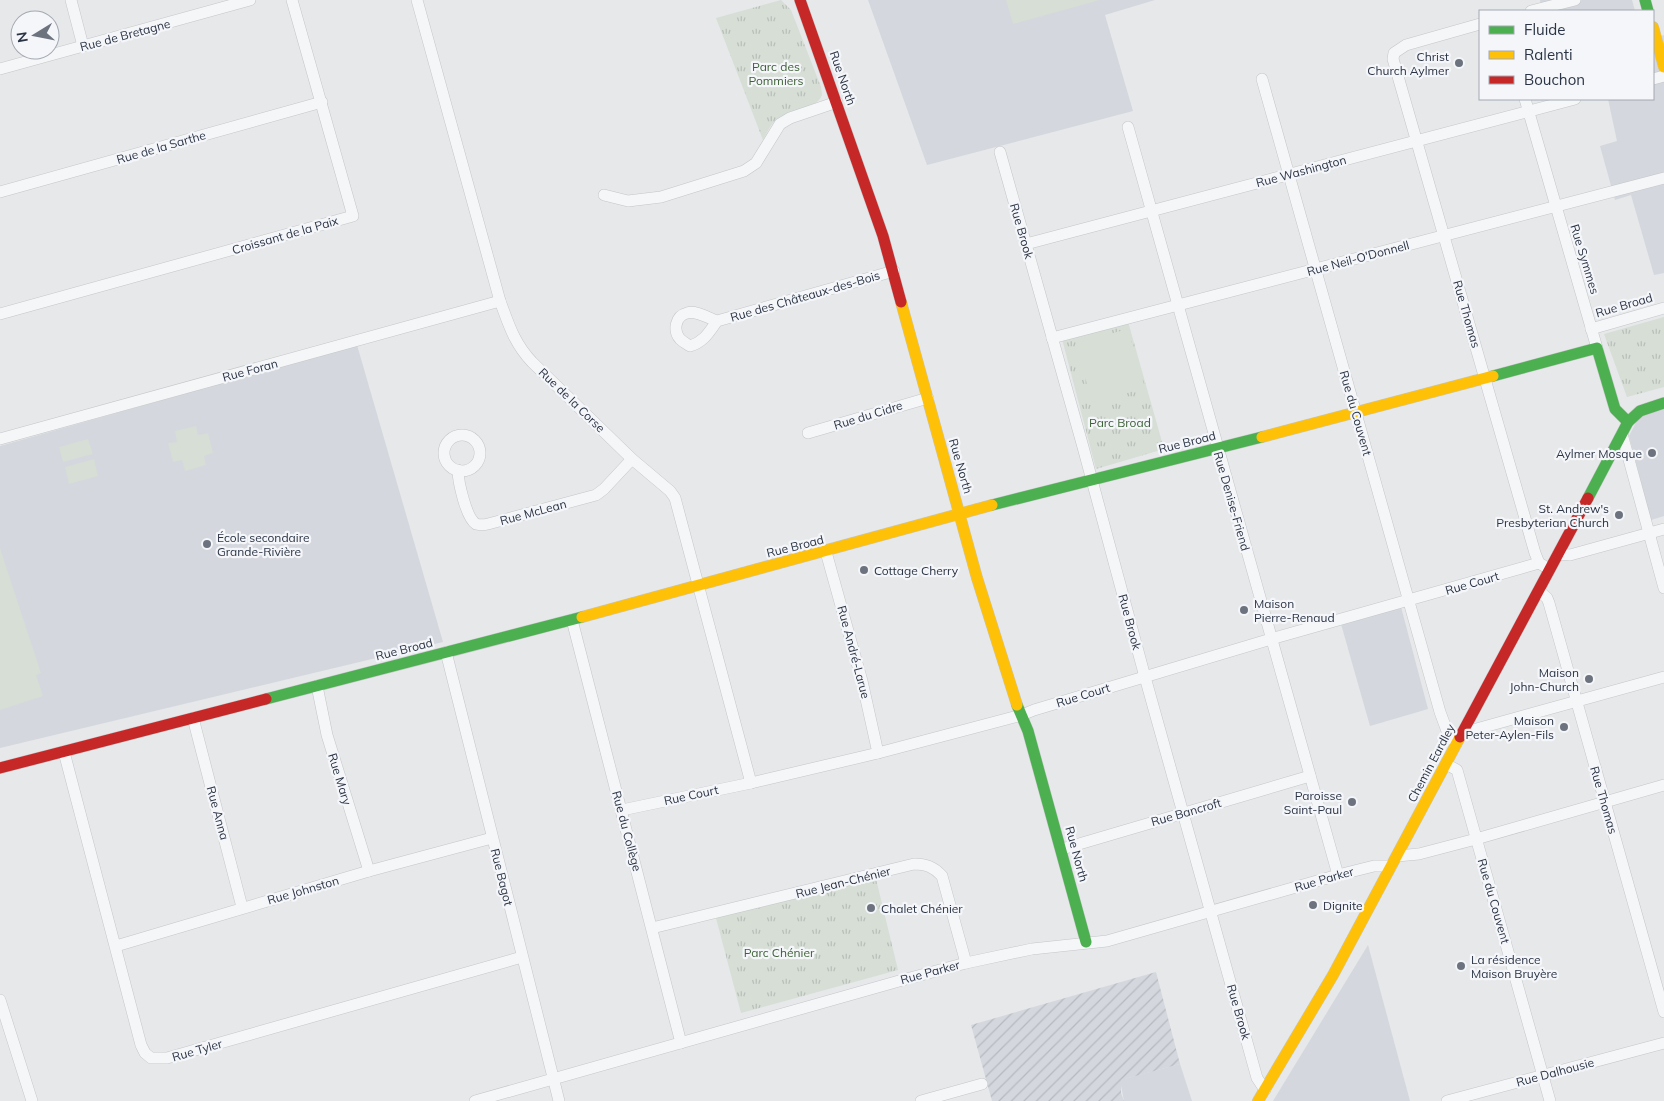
<svg xmlns="http://www.w3.org/2000/svg" width="1664" height="1101" viewBox="0 0 1664 1101" font-family="Mulish,sans-serif">
<style>
.built{fill:#d4d7dd}
.industrial{fill:url(#industrial-furrows)}
.grass{fill:url(#grass-tufts)}
.garden{fill:#d6ded6}
.lines{fill:none;stroke-linecap:round;stroke-linejoin:round}
.street-casing{stroke:#c4c6c8;stroke-width:12}
.fast-casing{stroke:#c4c6c8;stroke-width:12}
.slow-casing{stroke:#c4c6c8;stroke-width:12}
.jam-casing{stroke:#c4c6c8;stroke-width:12}
.street{stroke:#f5f6f7;stroke-width:11}
.fast{stroke:#4caf50;stroke-width:11}
.slow{stroke:#ffc107;stroke-width:11}
.jam{stroke:#c62828;stroke-width:11}
.poi-dot{fill:#6c737f;stroke:#f4f6f9;stroke-width:2}
.labels{text-anchor:middle;dominant-baseline:central;stroke-width:4.5;stroke-linejoin:round;paint-order:stroke}
.street-label{font-size:12px;fill:#2b3445;stroke:#f4f6f9}
.poi-label{font-size:12px;fill:#2b3445;stroke:#f4f6f9;text-anchor:end}
.park-label{font-size:12px;fill:#3f6138;stroke:#f4f6f9}
</style>
<defs>
<pattern id="industrial-furrows" width="10" height="10" patternUnits="userSpaceOnUse" patternTransform="scale(1.25)"><rect width="10" height="10" fill="#d4d7dd"/><path d="M-1 1l2-2M0 10L10 0M9 11l2-2" fill="none" stroke="#b6b9bf"/></pattern>
<pattern id="grass-tufts" width="24" height="20" patternUnits="userSpaceOnUse" patternTransform="scale(1.25)"><rect width="24" height="20" fill="#d6ded6"/><path d="M3 7l-1-3M5 7V3M7 7l1-3M15 17l-1-3M17 17v-4M19 17l1-3" fill="none" stroke="#b8bfb9"/></pattern>
</defs>
<rect width="100%" height="100%" fill="#e6e8ea"/>
<g class="built">
<polygon points="868,0 1155,0 1105,15 1133,111 927,165"/>
<polygon points="1540,0 1632,0 1635,11 1542,11"/>
<polygon points="1664,35 1664,273 1654,275 1631,195 1615,200 1600,146 1617,141 1608,99 1653,99 1653,39"/>
<polygon points="357,345 443,642 0,748 0,446"/>
<polygon points="1664,408 1664,516 1651,520 1629,436 1639,417"/>
<polygon points="1401,607 1428,709 1370,726 1341,624"/>
<polygon points="1368,945 1410,1101 1273,1101"/>
<polygon points="1180,1064 1192,1101 1124,1101 1120,1080"/>
</g>
<polygon class="industrial" points="1156,972 1180,1064 1121,1080 1121,1093 1124,1101 992,1101 971,1025"/>
<g class="grass">
<path d="M 781,0 L 791,10 L 821,87 L 822,95 C 815,112 789,108 776,120 C 770,125 767,133 763,140 L 716,18 Z"/>
<polygon points="1664,317 1664,387 1627,397 1604,334"/>
<polygon points="1127,318 1164,449 1096,469 1061,335"/>
<polygon points="876,879 898,970 741,1013 716,918"/>
</g>
<g class="garden">
<polygon points="1006,0 1100,0 1013,24"/>
<polygon points="1128,329 1145,388 1092,403 1076,343"/>
<polygon points="196,426 198,435 208,433 213,453 204,456 206,465 185,471 182,460 173,462 168,443 177,442 175,431"/>
<polygon points="88,439 93,454 63,462 59,447"/>
<polygon points="94,459 98,476 69,484 65,467"/>
<polygon points="0,548 41,673 36,675 43,696 0,710"/>
</g>
<g class="lines">
<defs>
<g id="street">
<polyline points="71,0 83,46"/>
<path d="M 417,0 L 500,301 C 509,325 514,343 532,362 L 632,459 L 670,491 L 675,498 L 751,783"/>
<polyline points="1531,11 1575,0"/>
<polyline points="1480,24 1406,45 1394,53 1393,59 1535,553 1539,563 1544,566"/>
<polyline points="0,69 250,0"/>
<polyline points="1262,79 1440,712 1447,731 1456,744"/>
<polyline points="1653,79 1664,76"/>
<polyline points="1525,99 1597,348"/>
<polyline points="1128,127 1338,875"/>
<polyline points="1000,152 1083,447 1145,677 1257,1078 1265,1090"/>
<polyline points="0,192 322,102"/>
<polyline points="604,195 628,201 661,197 744,171 756,163 780,124 790,118 837,102"/>
<polyline points="1026,244 1575,99"/>
<polyline points="0,314 353,216 292,0"/>
<path d="M 717,321 C 709,332 704,342 690,346 C 687,344 683,342 680,339 C 673,331 675,316 687,313 C 696,310 708,318 717,321 L 894,271"/>
<polyline points="1591,329 1664,308"/>
<polyline points="1052,338 1664,178"/>
<polyline points="808,433 928,398"/>
<polyline points="1622,434 1664,588"/>
<circle cx="462" cy="453" r="18"/>
<polyline points="0,439 500,301"/>
<path d="M 458,470 C 458,481 466,518 476,524 C 480,525 484,525 488,524 L 596,495 L 604,489 L 632,459"/>
<polyline points="826,552 862,681 878,753"/>
<polyline points="1558,554 1570,555 1664,529"/>
<polyline points="1539,591 1547,598 1549,603 1664,1012"/>
<polyline points="572,620 681,1043"/>
<polyline points="446,652 559,1101"/>
<polyline points="317,686 327,735 369,871"/>
<polyline points="193,718 242,907"/>
<polyline points="1462,733 1664,677"/>
<polyline points="64,752 141,1045 145,1053 151,1058 167,1058 522,957"/>
<polyline points="1446,764 1457,770 1550,1101"/>
<polyline points="622,810 751,783 878,753 1022,715 1034,710 1271,639 1539,563"/>
<polyline points="1062,849 1310,776"/>
<polyline points="1397,856 1419,854 1476,839 1664,785"/>
<path d="M 652,928 L 914,864 C 926,864 934,867 942,876 L 966,963"/>
<polyline points="116,946 369,871 492,838"/>
<polyline points="0,1000 32,1101"/>
<polyline points="475,1101 899,981 966,963 1032,949 1107,941 1338,875 1374,866 1391,866"/>
<polyline points="921,1101 982,1084"/>
<polyline points="1447,1101 1664,1043"/>
</g>
<g id="fast">
<polyline points="1645,0 1648,11"/>
<polyline points="1493,376 1597,348 1615,409 1628,422"/>
<polyline points="1588,498 1628,422 1640,411 1664,403"/>
<polyline points="992,505 1262,437"/>
<polyline points="266,699 582,617"/>
<polyline points="1017,705 1028,731 1086,942"/>
</g>
<g id="slow">
<polyline points="1653,27 1664,67"/>
<polyline points="901,302 977,578 1017,705"/>
<polyline points="1262,437 1493,376"/>
<polyline points="582,617 992,505"/>
<polyline points="1258,1101 1333,975 1460,737"/>
</g>
<g id="jam">
<polyline points="800,0 883,236 901,302"/>
<polyline points="1460,737 1588,498"/>
<polyline points="0,768 266,699"/>
</g>
</defs>
<use href="#street" class="street-casing"/>
<use href="#fast" class="fast-casing"/>
<use href="#slow" class="slow-casing"/>
<use href="#jam" class="jam-casing"/>
<use href="#street" class="street"/>
<use href="#fast" class="fast"/>
<use href="#slow" class="slow"/>
<use href="#jam" class="jam"/>
</g>
<g class="poi-dot">
<circle cx="1459" cy="63" r="5"/>
<circle cx="1652" cy="453" r="5"/>
<circle cx="1619" cy="515" r="5"/>
<circle cx="207" cy="544" r="5"/>
<circle cx="864" cy="570" r="5"/>
<circle cx="1244" cy="610" r="5"/>
<circle cx="1589" cy="679" r="5"/>
<circle cx="1564" cy="727" r="5"/>
<circle cx="1352" cy="802" r="5"/>
<circle cx="1313" cy="905" r="5"/>
<circle cx="871" cy="908" r="5"/>
<circle cx="1461" cy="966" r="5"/>
</g>
<g class="labels">
<g class="street-label">
<text transform="translate(125 35) rotate(-15)">Rue de Bretagne</text>
<text transform="translate(843 78) rotate(71)">Rue North</text>
<text transform="translate(161 147) rotate(-16)">Rue de la Sarthe</text>
<text transform="translate(1301 171) rotate(-15)">Rue Washington</text>
<text transform="translate(1022 231) rotate(74)">Rue Brook</text>
<text transform="translate(285 235) rotate(-16)">Croissant de la Paix</text>
<text transform="translate(1358 258) rotate(-15)">Rue Neil-O'Donnell</text>
<text transform="translate(1585 259) rotate(73)">Rue Symmes</text>
<text transform="translate(805 296) rotate(-16)">Rue des Châteaux-des-Bois</text>
<text transform="translate(1624 305) rotate(-16)">Rue Broad</text>
<text transform="translate(1467 314) rotate(74)">Rue Thomas</text>
<text transform="translate(250 370) rotate(-15)">Rue Foran</text>
<text transform="translate(572 400) rotate(44)">Rue de la Corse</text>
<text transform="translate(1356 413) rotate(74)">Rue du Couvent</text>
<text transform="translate(868 415) rotate(-17)">Rue du Cidre</text>
<text transform="translate(1187 442) rotate(-14)">Rue Broad</text>
<text transform="translate(961 466) rotate(74)">Rue North</text>
<text transform="translate(1232 501) rotate(74)">Rue Denise-Friend</text>
<text transform="translate(533 512) rotate(-15)">Rue McLean</text>
<text transform="translate(795 546) rotate(-14)">Rue Broad</text>
<text transform="translate(1472 583) rotate(-16)">Rue Court</text>
<text transform="translate(1130 622) rotate(75)">Rue Brook</text>
<text transform="translate(404 649) rotate(-14)">Rue Broad</text>
<text transform="translate(854 652) rotate(75)">Rue André-Larue</text>
<text transform="translate(1083 695) rotate(-17)">Rue Court</text>
<text transform="translate(1431 763) rotate(-62)">Chemin Eardley</text>
<text transform="translate(340 779) rotate(73)">Rue Mary</text>
<text transform="translate(691 795) rotate(-12)">Rue Court</text>
<text transform="translate(1604 800) rotate(74)">Rue Thomas</text>
<text transform="translate(1186 812) rotate(-16)">Rue Bancroft</text>
<text transform="translate(218 813) rotate(75)">Rue Anna</text>
<text transform="translate(627 831) rotate(75)">Rue du Collège</text>
<text transform="translate(1077 854) rotate(75)">Rue North</text>
<text transform="translate(502 877) rotate(76)">Rue Bagot</text>
<text transform="translate(1324 879) rotate(-16)">Rue Parker</text>
<text transform="translate(843 882) rotate(-14)">Rue Jean-Chénier</text>
<text transform="translate(303 890) rotate(-16)">Rue Johnston</text>
<text transform="translate(1494 901) rotate(74)">Rue du Couvent</text>
<text transform="translate(930 972) rotate(-15)">Rue Parker</text>
<text transform="translate(1239 1012) rotate(74)">Rue Brook</text>
<text transform="translate(197 1050) rotate(-16)">Rue Tyler</text>
<text transform="translate(1555 1072) rotate(-15)">Rue Dalhousie</text>
</g>
<g class="poi-label">
<text x="1449" y="56">Christ<tspan x="1449" dy="14">Church Aylmer</tspan></text>
<text x="1642" y="453">Aylmer Mosque</text>
<text x="1609" y="508">St. Andrew's<tspan x="1609" dy="14">Presbyterian Church</tspan></text>
<text x="217" y="537" text-anchor="start">École secondaire<tspan x="217" dy="14">Grande-Rivière</tspan></text>
<text x="874" y="570" text-anchor="start">Cottage Cherry</text>
<text x="1254" y="603" text-anchor="start">Maison<tspan x="1254" dy="14">Pierre-Renaud</tspan></text>
<text x="1579" y="672">Maison<tspan x="1579" dy="14">John-Church</tspan></text>
<text x="1554" y="720">Maison<tspan x="1554" dy="14">Peter-Aylen-Fils</tspan></text>
<text x="1342" y="795">Paroisse<tspan x="1342" dy="14">Saint-Paul</tspan></text>
<text x="1323" y="905" text-anchor="start">Dignite</text>
<text x="881" y="908" text-anchor="start">Chalet Chénier</text>
<text x="1471" y="959" text-anchor="start">La résidence<tspan x="1471" dy="14">Maison Bruyère</tspan></text>
</g>
<g class="park-label">
<text x="776" y="66">Parc des<tspan x="776" dy="14">Pommiers</tspan></text>
<text x="1120" y="422">Parc Broad</text>
<text x="779" y="952">Parc Chénier</text>
</g>
</g>
<rect x="1479" y="10" width="175" height="90" fill="#f4f6f9" stroke="#a4a8b1"/>
<rect x="1489" y="26" width="25" height="8" fill="#4caf50" stroke="#a4a8b1"/>
<text x="1524" y="35" font-size="15" fill="#2b3445">Fluide</text>
<rect x="1489" y="51" width="25" height="8" fill="#ffc107" stroke="#a4a8b1"/>
<text x="1524" y="60" font-size="15" fill="#2b3445">Ralenti</text>
<rect x="1489" y="76" width="25" height="8" fill="#c62828" stroke="#a4a8b1"/>
<text x="1524" y="85" font-size="15" fill="#2b3445">Bouchon</text>
<g transform="translate(35 35) rotate(260)"><circle r="24" fill="#f4f6f9" stroke="#a4a8b1"/>
<path d="M0-4L9 19L0 12L-9 19Z" fill="#6c737f"/>
<text y="-8" font-size="14" font-weight="bold" text-anchor="middle" fill="#2b3445">N</text>
</g>
</svg>
